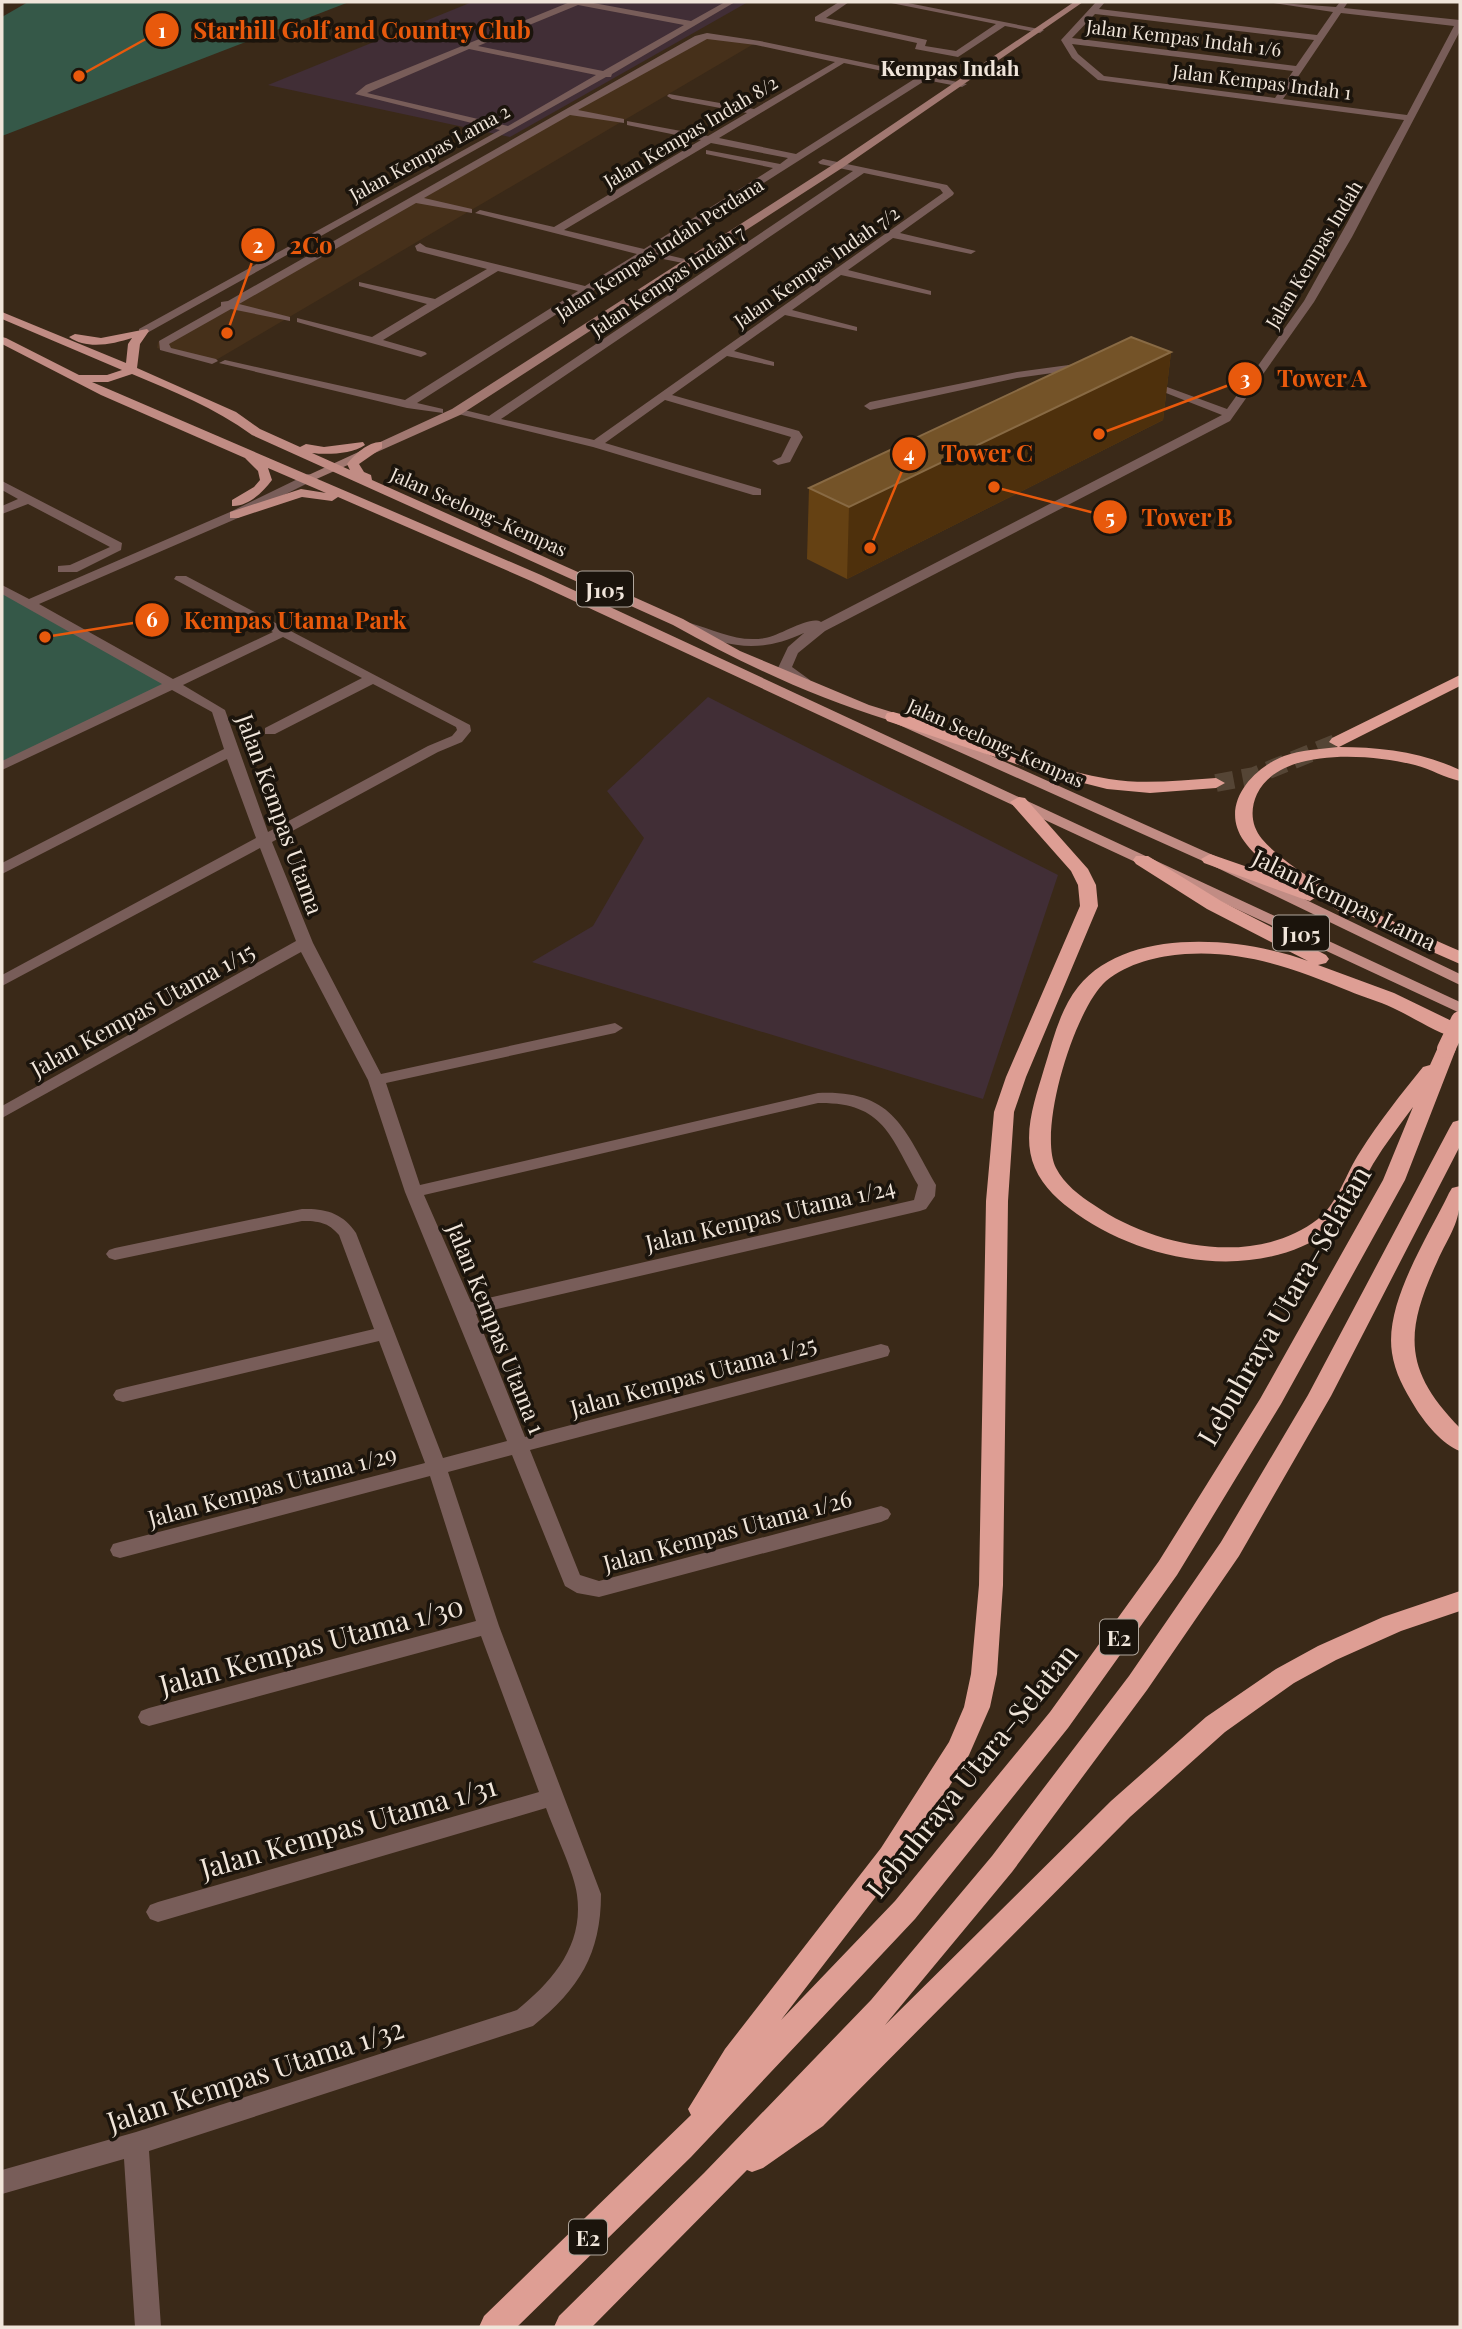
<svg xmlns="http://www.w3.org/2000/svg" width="1462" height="2329" viewBox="0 0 1462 2329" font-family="'Playfair Display',serif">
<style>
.built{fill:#46301a}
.industrial{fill:#412e36}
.green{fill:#355848}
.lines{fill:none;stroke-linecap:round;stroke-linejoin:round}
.highway-tunnel{stroke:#554535;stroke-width:18;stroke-dasharray:18 9;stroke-linecap:butt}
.street{fill:#785d59;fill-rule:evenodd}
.secondary{fill:#a17871;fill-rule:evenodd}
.primary{fill:#c18c84;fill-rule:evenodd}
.highway{fill:#de9e94;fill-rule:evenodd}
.highway-bridge{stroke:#de9e94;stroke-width:18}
.wall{fill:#654113}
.shaded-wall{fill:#4e300c}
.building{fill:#745328;stroke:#886a44;stroke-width:2}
.labels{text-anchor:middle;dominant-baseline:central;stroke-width:7;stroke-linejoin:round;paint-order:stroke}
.far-street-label{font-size:19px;fill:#f0e5da;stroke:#1b140c}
.far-quarter-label{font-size:21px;font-weight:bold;fill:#f0e5da;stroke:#1b140c}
.shield{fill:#1b140c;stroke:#b0a69c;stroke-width:2}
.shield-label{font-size:21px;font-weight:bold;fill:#f0e5da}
.street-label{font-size:23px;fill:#f0e5da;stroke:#1b140c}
.near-street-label{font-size:28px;fill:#f0e5da;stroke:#1b140c}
.leader{fill:none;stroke:#e8590c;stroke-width:2.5}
.callout-dot{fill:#e8590c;stroke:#1b140c;stroke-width:2.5}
.mark-label{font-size:21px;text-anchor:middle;font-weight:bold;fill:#fff}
.callout-label{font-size:24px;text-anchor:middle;font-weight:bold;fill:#e8590c;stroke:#1b140c;stroke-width:7;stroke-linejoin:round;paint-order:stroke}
</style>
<rect width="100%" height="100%" fill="#3a2918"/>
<polygon class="built" points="699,35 757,42 211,363 157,348 158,342"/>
<g class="industrial">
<polygon points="472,2 748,2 510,137 268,85"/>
<polygon points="708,697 1058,875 983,1099 532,962 593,926 644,838 607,791"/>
</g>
<g class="green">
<polygon points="28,2 349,2 2,136 2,17"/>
<polygon points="2,588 174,685 2,766"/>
</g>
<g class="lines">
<polyline class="highway-tunnel" points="1216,783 1254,776 1338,742"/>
<g class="street">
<path d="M 570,2 L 588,2 L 691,21 L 725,2 L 735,2 L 612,74 L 611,77 L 606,77 L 147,333 L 139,333 L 139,329 L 500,130 L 355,94 L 366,85 ZM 578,5 L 684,25 L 603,71 L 478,46 ZM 469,49 L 596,75 L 508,126 L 367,93 Z"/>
<polygon points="839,2 849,2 826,18 927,40 925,46 956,51 996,24 886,2 903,2 1044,30 1040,33 1005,26 958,57 915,49 917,43 815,21 815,17"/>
<path d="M 1096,2 L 1105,2 L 1099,9 L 1317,35 L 1333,12 L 1267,2 L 1336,7 L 1340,2 L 1348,2 L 1344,8 L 1460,20 L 1460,31 L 1352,237 L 1314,302 L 1230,421 L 825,631 L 798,653 L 792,667 L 810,680 L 810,686 L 800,686 L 778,668 L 788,647 L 804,633 C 758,654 731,647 685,630 L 685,624 L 690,623 C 715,630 738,643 765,638 C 780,636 810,615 821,622 L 1222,415 L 1138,382 L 1148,380 L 1227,409 L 1304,301 L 1404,120 L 1098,80 L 1072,58 L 1061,40 ZM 1341,13 L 1454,26 L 1407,115 L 1283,99 ZM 1095,14 L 1314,40 L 1296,66 L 1072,38 ZM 1072,44 L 1293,71 L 1275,98 L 1104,76 L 1078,54 Z"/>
<path d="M 707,33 L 760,41 L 967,84 L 962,87 L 926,80 L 655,252 L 693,261 L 693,265 L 648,256 L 417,403 L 443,409 L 443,413 L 407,408 L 219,363 L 225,360 L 405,400 L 578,291 L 498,271 L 383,340 L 425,352 L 427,354 L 421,357 L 297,322 L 297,318 L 372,337 L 427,304 L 359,286 L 359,282 L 435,299 L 487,269 L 417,251 L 415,246 L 420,243 L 426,247 L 585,286 L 637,254 L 475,213 L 480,210 L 554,227 L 701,140 L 627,125 L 627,121 L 708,136 L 747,113 L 672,99 L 667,96 L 669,94 L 754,109 L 835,62 L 756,45 L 707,39 L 578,110 L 624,119 L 624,123 L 570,115 L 424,198 L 472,209 L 472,213 L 416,203 L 239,304 L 290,317 L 290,321 L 231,309 L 169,344 L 171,348 L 216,359 L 218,361 L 212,364 L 160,350 L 159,341 L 221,306 L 221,302 L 228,301 L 695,36 ZM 844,63 L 916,78 L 796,154 L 719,138 ZM 711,143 L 788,158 L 780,164 L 706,150 L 706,154 L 773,168 L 644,249 L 564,230 Z"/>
<path d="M 823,159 L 947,185 L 954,193 L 953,195 L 900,233 L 976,251 L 971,254 L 893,238 L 848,270 L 931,291 L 931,295 L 841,275 L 792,310 L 857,327 L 857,331 L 785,315 L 734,351 L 774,362 L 774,366 L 727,356 L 672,395 L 799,431 L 803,437 L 790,462 L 778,465 L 772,461 L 781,457 L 791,437 L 665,400 L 605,443 L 761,489 L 761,495 L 753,495 L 593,447 L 450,412 L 456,408 L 489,416 L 853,171 L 820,164 L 818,162 ZM 864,173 L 940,189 L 943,193 L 594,440 L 501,419 Z"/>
<polygon points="1091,362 1095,363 1095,367 1017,378 870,410 864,406 870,402 1017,372"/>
<path d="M 308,474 L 312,475 L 312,481 L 238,518 L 39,604 L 173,679 L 273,632 L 174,579 L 176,576 L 186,576 L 470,725 L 471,731 L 462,742 L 438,752 L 272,842 L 313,943 L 381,1074 L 615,1023 L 623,1028 L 615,1033 L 386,1083 L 420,1185 L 818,1093 C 893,1090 903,1127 936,1185 L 935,1196 L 926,1209 L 920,1211 L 476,1314 L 525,1437 L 881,1344 L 888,1346 L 890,1351 L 888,1356 L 881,1358 L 530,1450 L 580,1575 L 599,1581 L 881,1506 L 888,1509 L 891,1514 L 888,1519 L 881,1522 L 599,1597 L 577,1593 L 565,1586 L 512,1455 L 448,1472 L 499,1626 L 601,1894 C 601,1954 579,1989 533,2026 L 149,2151 L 161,2327 L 135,2327 L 124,2159 L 2,2194 L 2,2170 L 136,2132 L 517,2010 C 553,1981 584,1945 577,1895 C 575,1874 554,1831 546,1808 L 158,1922 L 150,1919 L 146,1912 L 150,1905 L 158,1902 L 539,1792 L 481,1636 L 149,1726 L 141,1723 L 138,1717 L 141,1711 L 149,1708 L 476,1621 L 430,1476 L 120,1558 L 113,1556 L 110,1550 L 113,1544 L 120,1542 L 425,1463 L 379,1341 L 123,1402 L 116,1400 L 113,1395 L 116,1390 L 123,1388 L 374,1329 L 339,1235 C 328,1222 318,1221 302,1221 L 115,1260 L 109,1258 L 106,1254 L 109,1250 L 115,1248 L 302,1209 C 325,1208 343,1213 356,1233 L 443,1458 L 507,1441 L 405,1192 L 368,1080 L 301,952 L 2,1118 L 2,1106 L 296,941 L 260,848 L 2,986 L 2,975 L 256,838 L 227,759 L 2,874 L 2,863 L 224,749 L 212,712 L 172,690 L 2,770 L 2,761 L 162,684 L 2,594 L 2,585 L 29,599 L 230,512 ZM 283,637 L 362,678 L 265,728 L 265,734 L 275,734 L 373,684 L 456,727 L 457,730 L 452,736 L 428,746 L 268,832 L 225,710 L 183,685 ZM 818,1103 C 883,1102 890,1135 918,1185 L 914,1200 L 471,1302 L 424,1195 Z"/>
<polygon points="2,481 122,543 121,550 77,572 58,572 58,566 70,565 110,547 28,504 2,514 2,506 18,499 2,490"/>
</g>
<polygon class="secondary" points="1074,2 1083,2 842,168 460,415 312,481 302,478 452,409 834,164"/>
<path class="primary" d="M 2,312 L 126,363 L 128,344 L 132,338 C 113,344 87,350 69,337 L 75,334 L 101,338 L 147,329 L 149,331 L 140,344 L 137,368 L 236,412 L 260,429 L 300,447 L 306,444 L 324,447 L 363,442 L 365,445 C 352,454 327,455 312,453 L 350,470 L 347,464 C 355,454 369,441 382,442 L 382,448 L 359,464 L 364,472 L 371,475 L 372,480 L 683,619 L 740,651 L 869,705 L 898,714 L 1215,856 L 1460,974 L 1460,985 L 1205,862 L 888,720 C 813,697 741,663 673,625 L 252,435 C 215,408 173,391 132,374 L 108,382 L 92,382 L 541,575 L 1460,1002 L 1460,1013 L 531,581 L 338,497 L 332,501 L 302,497 L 238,518 L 230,518 L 230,512 L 301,489 L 326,493 L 268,468 L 272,480 C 263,492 248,507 232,506 L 232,500 L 254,487 L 260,480 L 258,471 L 245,458 L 101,395 L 2,344 L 2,337 L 6,338 L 79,375 L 107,375 L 122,370 L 2,319 Z"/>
<g class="highway">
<path d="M 1460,675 L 1460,686 L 1339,747 C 1380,747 1422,752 1460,770 L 1460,781 C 1445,778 1431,769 1415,765 C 1373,754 1280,746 1257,794 C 1250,809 1251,826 1262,839 C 1303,886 1403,925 1460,951 L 1460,964 L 1337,910 L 1318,896 L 1310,901 L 1303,899 L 1204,863 L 1201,859 L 1210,854 L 1299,885 C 1279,873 1257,860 1244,841 C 1219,806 1251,769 1284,756 C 1301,750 1320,749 1338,747 L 1329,742 L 1332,738 Z"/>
<path d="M 893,712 C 966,730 1034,767 1109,779 C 1145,785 1180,780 1216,778 L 1225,783 L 1216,788 L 1150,793 L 1107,789 L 1040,772 L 887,721 L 885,717 L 887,713 Z"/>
<path d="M 1019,797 L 1025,798 L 1088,869 L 1096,885 L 1098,906 L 1026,1077 L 1014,1112 L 1008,1201 L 1003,1585 L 997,1674 L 990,1707 L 969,1755 L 901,1864 L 781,2020 L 895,1901 L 1050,1712 L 1159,1561 L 1260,1399 L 1383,1180 L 1413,1107 C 1399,1126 1385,1144 1373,1164 C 1360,1186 1353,1215 1331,1230 C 1258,1283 1146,1263 1077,1214 C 1060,1202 1043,1187 1035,1168 C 1021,1136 1035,1100 1044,1069 C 1053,1041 1059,1011 1078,987 C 1127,926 1243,937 1308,961 L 1207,909 L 1136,864 L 1133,860 L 1136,856 L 1148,856 L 1221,901 L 1326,955 L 1329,959 L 1326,963 L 1318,965 L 1394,993 L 1460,1025 L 1460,1039 C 1437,1034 1415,1018 1393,1008 C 1379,1001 1363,997 1349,991 C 1295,969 1245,950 1185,954 C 1158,956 1128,963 1106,981 C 1075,1008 1037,1130 1056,1168 C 1064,1184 1080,1196 1094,1205 C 1154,1247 1255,1268 1318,1219 C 1338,1203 1346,1173 1360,1152 C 1379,1122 1401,1094 1423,1067 L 1430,1065 L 1439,1045 L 1453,1045 L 1456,1049 L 1405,1180 L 1281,1404 L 1177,1575 L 1068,1728 L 915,1919 L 691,2157 L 517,2327 L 479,2327 L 484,2316 L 691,2115 L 688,2109 L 725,2049 L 881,1848 L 949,1742 L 964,1707 L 971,1674 L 979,1585 L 986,1201 L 994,1112 L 1006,1077 L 1080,906 L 1078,885 L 1071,871 L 1010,802 Z"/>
<polygon points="1460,1120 1460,1146 1331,1396 1239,1556 1147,1690 1012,1872 885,2025 1111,1801 1206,1717 1276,1669 1318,1646 1383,1617 1460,1591 1460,1611 1401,1631 1336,1660 1294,1683 1225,1732 1130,1817 823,2126 763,2168 752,2172 747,2170 592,2327 554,2327 559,2316 704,2173 871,2000 992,1856 1129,1676 1221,1542 1308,1395 1450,1127 1453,1122"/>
<path d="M 1460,1186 C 1462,1222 1451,1231 1437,1262 C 1404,1333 1404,1371 1460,1428 L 1460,1451 C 1443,1445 1424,1422 1415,1407 C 1404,1389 1395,1373 1392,1353 C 1384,1303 1428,1237 1449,1193 L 1452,1188 Z"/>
</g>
<polyline class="highway-bridge" points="1446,1049 1460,1020"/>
</g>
<polygon class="wall" points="1171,352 1163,420 847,579 807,559 809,488"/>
<polygon class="shaded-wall" points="1171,352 1163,420 847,579 849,507"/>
<polygon class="building" points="1131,337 1171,352 849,507 809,488"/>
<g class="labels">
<g class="far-street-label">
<text transform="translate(1184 37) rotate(7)">Jalan Kempas Indah 1/6</text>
<text transform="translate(1262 81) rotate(7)">Jalan Kempas Indah 1</text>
<text transform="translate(690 131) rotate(-31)">Jalan Kempas Indah 8/2</text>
<text transform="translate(429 152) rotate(-29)">Jalan Kempas Lama 2</text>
<text transform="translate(659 248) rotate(-33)">Jalan Kempas Indah Perdana</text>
<text transform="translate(1313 254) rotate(-59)">Jalan Kempas Indah</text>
<text transform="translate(816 266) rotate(-35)">Jalan Kempas Indah 7/2</text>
<text transform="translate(667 280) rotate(-34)">Jalan Kempas Indah 7</text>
<text transform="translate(479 511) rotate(24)">Jalan Seelong–Kempas</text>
<text transform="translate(996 742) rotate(24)">Jalan Seelong–Kempas</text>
</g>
<g class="far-quarter-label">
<text x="950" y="67">Kempas Indah</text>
</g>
<g class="shield">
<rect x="577" y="571.5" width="56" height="35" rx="5"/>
<rect x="1273" y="915.5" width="56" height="35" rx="5"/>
<rect x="1100" y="1619.5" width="38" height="35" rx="5"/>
<rect x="569" y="2219.5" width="38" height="35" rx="5"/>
</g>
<g class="shield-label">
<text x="605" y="589">J105</text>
<text x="1301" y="933">J105</text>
<text x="1119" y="1637">E2</text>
<text x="588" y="2237">E2</text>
</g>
<g class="street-label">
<text transform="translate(281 814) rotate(70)">Jalan Kempas Utama</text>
<text transform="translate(1345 899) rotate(26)">Jalan Kempas Lama</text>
<text transform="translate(142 1009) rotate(-29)">Jalan Kempas Utama 1/15</text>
<text transform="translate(770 1214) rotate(-13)">Jalan Kempas Utama 1/24</text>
<text transform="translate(497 1328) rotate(68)">Jalan Kempas Utama 1</text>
<text transform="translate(693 1375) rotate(-15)">Jalan Kempas Utama 1/25</text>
<text transform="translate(272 1485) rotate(-15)">Jalan Kempas Utama 1/29</text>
<text transform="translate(727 1530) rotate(-15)">Jalan Kempas Utama 1/26</text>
</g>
<g class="near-street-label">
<text transform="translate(1283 1305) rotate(-60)">Lebuhraya Utara–Selatan</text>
<text transform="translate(311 1644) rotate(-15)">Jalan Kempas Utama 1/30</text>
<text transform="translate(971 1770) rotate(-51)">Lebuhraya Utara–Selatan</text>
<text transform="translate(348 1826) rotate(-16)">Jalan Kempas Utama 1/31</text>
<text transform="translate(255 2074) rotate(-18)">Jalan Kempas Utama 1/32</text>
</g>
</g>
<path class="leader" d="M79 76L162 30M227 333L258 245M1099 434L1245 379M870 548L909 454M994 487L1110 517M45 637L152 620"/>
<g class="callout-dot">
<circle cx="79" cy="76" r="7"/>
<circle cx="227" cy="333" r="7"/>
<circle cx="1099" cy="434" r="7"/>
<circle cx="870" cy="548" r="7"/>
<circle cx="994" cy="487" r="7"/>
<circle cx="45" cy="637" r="7"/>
<circle cx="162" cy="30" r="18"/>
<circle cx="258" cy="245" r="18"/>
<circle cx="1245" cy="379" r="18"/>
<circle cx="909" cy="454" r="18"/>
<circle cx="1110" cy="517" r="18"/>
<circle cx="152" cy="620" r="18"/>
</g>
<g class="mark-label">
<text x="162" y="38">1</text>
<text x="258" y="253">2</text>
<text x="1245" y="386">3</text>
<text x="909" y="461">4</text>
<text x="1110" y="525">5</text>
<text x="152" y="627">6</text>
</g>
<g class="callout-label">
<text x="362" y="39">Starhill Golf and Country Club</text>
<text x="311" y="254">2Co</text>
<text x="1322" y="387">Tower A</text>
<text x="987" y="462">Tower C</text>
<text x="1187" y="526">Tower B</text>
<text x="295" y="629">Kempas Utama Park</text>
</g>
<rect width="1462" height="2329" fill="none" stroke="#f0e5da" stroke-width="7"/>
</svg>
